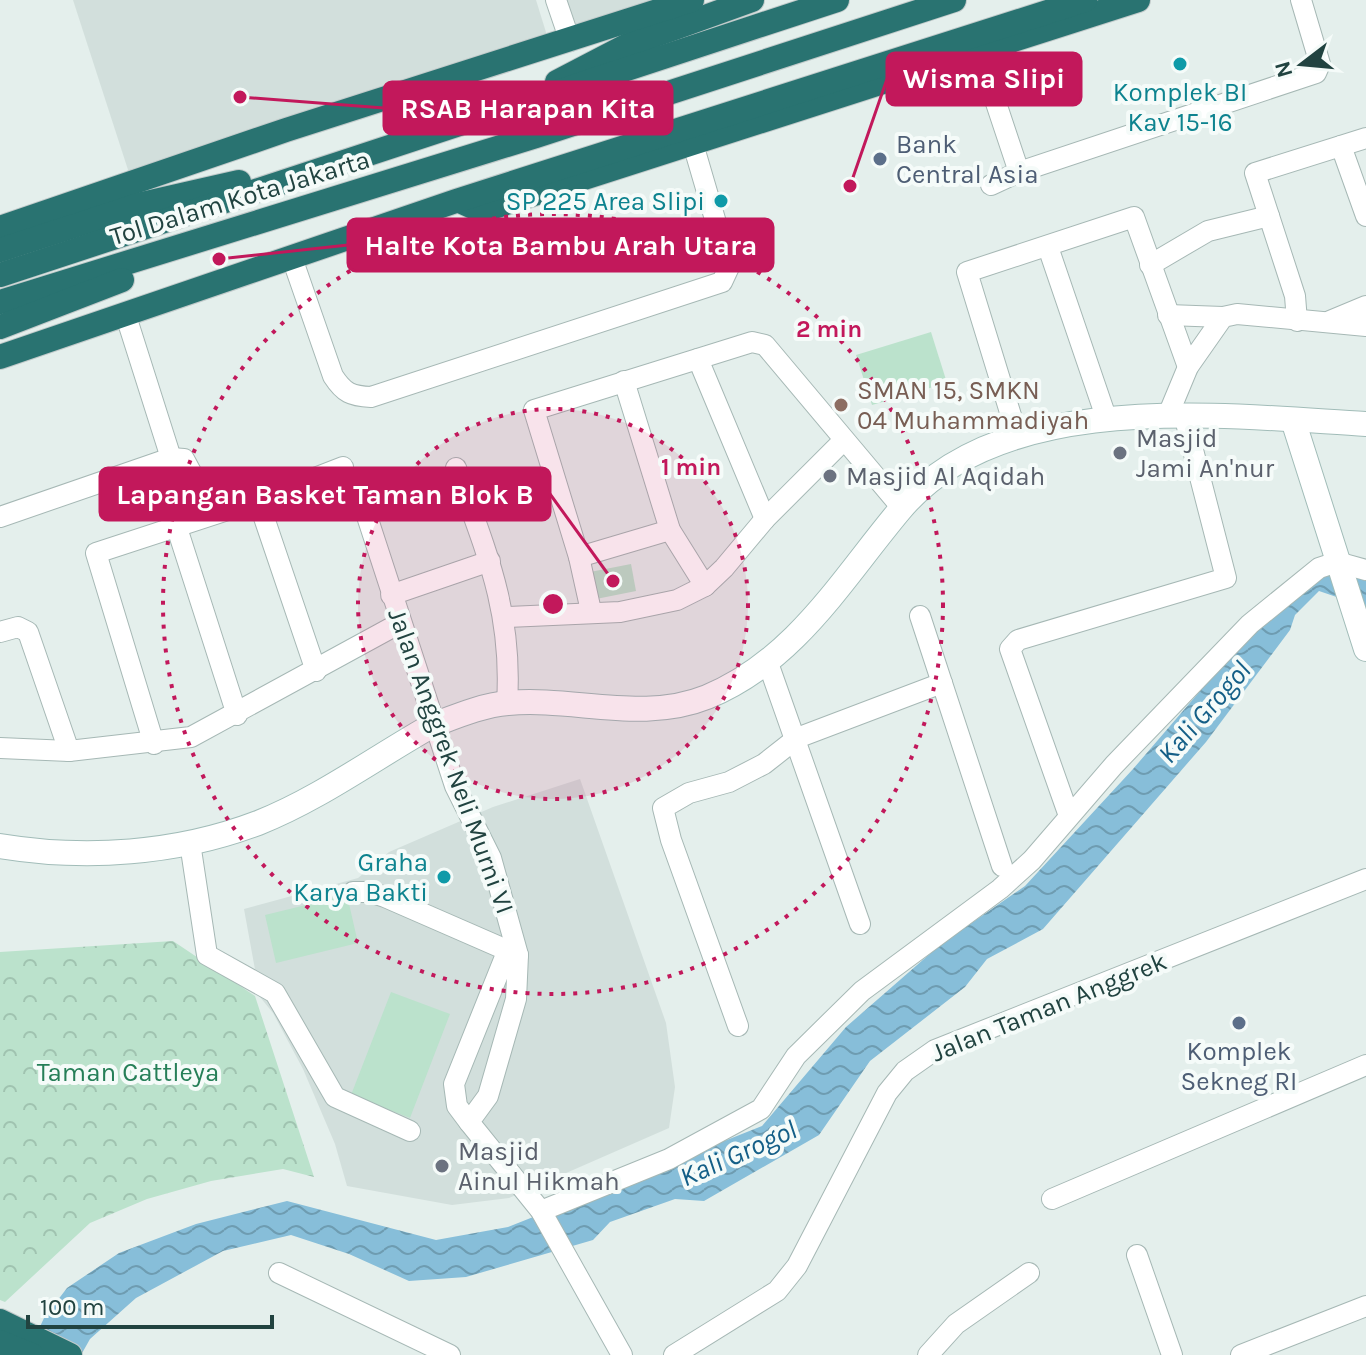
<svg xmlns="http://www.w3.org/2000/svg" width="1366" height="1355" viewBox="0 0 1366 1355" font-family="Karla,sans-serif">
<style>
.built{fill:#d2dfdc}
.green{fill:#bbe2cc}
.park{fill:url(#park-crowns)}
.water{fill:url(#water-waves)}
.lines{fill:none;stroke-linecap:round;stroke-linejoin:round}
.street-casing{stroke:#a6b8b5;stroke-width:22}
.secondary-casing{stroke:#a1bcb8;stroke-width:26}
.highway-casing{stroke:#c1caca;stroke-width:26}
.street{stroke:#fff;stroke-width:20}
.secondary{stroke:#fff;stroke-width:24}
.highway{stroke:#297371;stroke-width:24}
.ring{fill:none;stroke:#c2185b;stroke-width:4;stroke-dasharray:4 8}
.culture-dot{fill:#0f9aa8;stroke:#f5fbf9;stroke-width:3}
.service-dot{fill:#5c6f8a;stroke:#f5fbf9;stroke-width:3}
.education-dot{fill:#8d6e63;stroke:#f5fbf9;stroke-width:3}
.worship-dot{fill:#6b7280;stroke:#f5fbf9;stroke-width:3}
.labels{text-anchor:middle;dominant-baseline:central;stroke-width:8;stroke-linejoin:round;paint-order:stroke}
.culture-label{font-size:26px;fill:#0d838f;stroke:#f5fbf9;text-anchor:end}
.service-label{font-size:26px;fill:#4e5e75;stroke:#f5fbf9;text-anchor:start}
.street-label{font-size:26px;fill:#214340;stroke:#f5fbf9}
.education-label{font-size:26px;fill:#785e54;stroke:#f5fbf9;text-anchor:start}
.worship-label{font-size:26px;fill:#5b616d;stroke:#f5fbf9;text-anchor:start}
.park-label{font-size:26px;fill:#267f58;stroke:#f5fbf9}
.water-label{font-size:28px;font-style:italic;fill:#145f87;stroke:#f5fbf9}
.centre{fill:#c2185b;stroke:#f5fbf9;stroke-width:4}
.ring-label{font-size:24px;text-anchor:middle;font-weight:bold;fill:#c2185b;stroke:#f5fbf9;stroke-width:8;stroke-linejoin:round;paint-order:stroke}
.leader{fill:none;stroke:#c2185b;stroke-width:3}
.callout-dot{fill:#c2185b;stroke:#f5fbf9;stroke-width:3}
.callout{fill:#c2185b;stroke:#c2185b;stroke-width:3}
.callout-label{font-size:28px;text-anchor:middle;font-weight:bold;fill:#fff}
</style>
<defs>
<pattern id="park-crowns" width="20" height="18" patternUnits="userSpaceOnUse" patternTransform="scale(2)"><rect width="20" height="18" fill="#bbe2cc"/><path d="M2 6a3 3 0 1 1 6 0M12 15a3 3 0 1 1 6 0" fill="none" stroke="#a0c3b0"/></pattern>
<pattern id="water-waves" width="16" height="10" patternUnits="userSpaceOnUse" patternTransform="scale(2)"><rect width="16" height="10" fill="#87bed9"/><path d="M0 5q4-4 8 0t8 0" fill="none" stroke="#6e9cb1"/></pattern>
</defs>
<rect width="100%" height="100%" fill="#e4efec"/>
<g class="built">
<polygon points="73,0 536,0 549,42 130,176"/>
<polygon points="561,0 664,0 582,29 571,21"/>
<polygon points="580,779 666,1023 675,1087 669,1128 509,1198 452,1205 347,1186 335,1144 303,1069 273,1013 260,997 244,909 358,878 389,852 493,807"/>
</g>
<g class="green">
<polygon points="931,332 947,383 872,405 856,355"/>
<polygon points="631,564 636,591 596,599 590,572"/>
<polygon points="347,895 358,943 276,963 265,915"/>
<polygon points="391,992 450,1014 410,1118 351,1095"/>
</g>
<polygon class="park" points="173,941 255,996 314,1177 283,1169 211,1181 147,1199 90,1223 5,1302 0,1300 0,952"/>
<polygon class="water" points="1321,572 1348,573 1366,581 1366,607 1319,591 1295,615 1290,630 1206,742 1043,929 987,959 965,987 870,1061 819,1135 704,1201 675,1199 610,1222 593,1240 466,1277 409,1281 349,1254 291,1235 223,1251 136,1298 90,1339 81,1355 27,1355 44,1318 67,1288 119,1253 196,1224 287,1201 436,1240 508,1227 762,1126 846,1027 940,945 1025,886 1133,769 1268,612"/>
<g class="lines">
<defs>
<g id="street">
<polyline points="556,0 570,41"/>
<polyline points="979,52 1019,172 991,185"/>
<polyline points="1341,146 1366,216"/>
<polyline points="1019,172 1316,73 1320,64 1301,0"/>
<polyline points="1048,247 1107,420"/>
<path d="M 292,258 L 333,376 C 344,393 351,396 371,397 L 722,282 L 729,267 L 693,144"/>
<polyline points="1150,265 1208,231 1269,216"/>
<polyline points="125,313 171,458"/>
<polyline points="1168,315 1223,317"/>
<polyline points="1297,321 1295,296 1255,173 1366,138"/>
<polyline points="1330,321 1366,306"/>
<polyline points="698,359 765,519"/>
<polyline points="624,381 670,530 705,586"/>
<polyline points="1168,415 1188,367 1223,317 1237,314 1366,326"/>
<polyline points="1017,435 967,272 1134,217 1188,367"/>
<path d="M 456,468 C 486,551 513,612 507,703"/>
<polyline points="361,498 455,786 491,858 518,955 516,999 488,1096 469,1122 541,1211 622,1355"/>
<polyline points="258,500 316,671"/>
<polyline points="0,517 171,458 184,459 199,487"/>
<polyline points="177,528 237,715"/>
<polyline points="579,557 670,530"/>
<polyline points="391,595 490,561"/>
<polyline points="591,611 579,557 534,410 752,342 765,345 902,508"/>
<polyline points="920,616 1002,866"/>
<polyline points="506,617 620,612 677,600 705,586 724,568 765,519 843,441"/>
<polyline points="0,632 18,627 28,632 69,751"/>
<polyline points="768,663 860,924"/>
<polyline points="154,744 96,553 258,500 343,467"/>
<polyline points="0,748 69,751 191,737 400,623"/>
<polyline points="1069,816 1010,649 1018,640 1226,578 1184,415"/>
<polyline points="190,843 207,955 275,993 335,1097 410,1131"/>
<polyline points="353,892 370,892 385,897 518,955"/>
<polyline points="738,1026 671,840 663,808 689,793 729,782 764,764 797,738 942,683"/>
<polyline points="469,1122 457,1106 454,1084 507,952"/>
<polyline points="1052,1199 1366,1065"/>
<polyline points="541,1211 669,1159 761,1109 796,1056 862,991 1000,889 1032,860 1114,765 1250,624 1319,568 1337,562 1366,570"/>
<polyline points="1137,1255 1172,1355"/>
<polyline points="279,1273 450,1355"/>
<polyline points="674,1355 777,1291 797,1266 887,1093 905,1071 935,1050 1366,879"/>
<polyline points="928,1355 956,1324 1029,1273"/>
<polyline points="1241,1355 1366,1306"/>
</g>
<g id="secondary">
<polyline points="1293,420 1366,649"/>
<path d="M 0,846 C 85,860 177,854 258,823 C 319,799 376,757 433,725 C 457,716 483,705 508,703 C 574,697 643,723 707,697 C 795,661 842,579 900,510 C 1001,388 1225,416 1366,424"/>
</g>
<g id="highway">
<polyline points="557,82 628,45 752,0"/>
<polyline points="462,202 473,207 497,206 1138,0"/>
<polyline points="0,228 286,130 692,0"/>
<polyline points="0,250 142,204 239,182"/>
<polyline points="0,275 837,0"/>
<polyline points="0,302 536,136 954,0"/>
<polyline points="0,327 122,280"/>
<polyline points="0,357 456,201 1085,0"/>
<polyline points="0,1321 70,1355"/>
<polyline points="0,1342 32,1355"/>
</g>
</defs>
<use href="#street" class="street-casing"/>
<use href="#secondary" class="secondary-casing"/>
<use href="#highway" class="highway-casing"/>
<use href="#street" class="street"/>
<use href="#secondary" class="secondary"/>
<use href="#highway" class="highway"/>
</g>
<circle cx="553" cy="604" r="195" fill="#c2185b" fill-opacity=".12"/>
<g class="ring">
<circle cx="553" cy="604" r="195"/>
<circle cx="553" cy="604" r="390"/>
</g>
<g class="culture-dot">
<circle cx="1180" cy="64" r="8"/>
<circle cx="721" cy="201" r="8"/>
<circle cx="444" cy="877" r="8"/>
</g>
<g class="service-dot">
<circle cx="880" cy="159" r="8"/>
<circle cx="1239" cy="1023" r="8"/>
</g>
<circle class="education-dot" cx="841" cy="405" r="8"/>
<g class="worship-dot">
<circle cx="1120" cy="453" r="8"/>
<circle cx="830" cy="476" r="8"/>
<circle cx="442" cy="1166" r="8"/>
</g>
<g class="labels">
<g class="culture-label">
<text x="1180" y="92" text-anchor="middle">Komplek BI<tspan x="1180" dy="30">Kav 15-16</tspan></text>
<text x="705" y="201">SP 225 Area Slipi</text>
<text x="428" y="862">Graha<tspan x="428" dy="30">Karya Bakti</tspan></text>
</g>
<g class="service-label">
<text x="896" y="144">Bank<tspan x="896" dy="30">Central Asia</tspan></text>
<text x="1239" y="1051" text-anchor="middle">Komplek<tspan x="1239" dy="30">Sekneg RI</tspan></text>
</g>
<g class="street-label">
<text transform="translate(240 198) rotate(-17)">Tol Dalam Kota Jakarta</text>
<text transform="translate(451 761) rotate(70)">Jalan Anggrek Neli Murni VI</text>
<text transform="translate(1049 1007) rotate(-22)">Jalan Taman Anggrek</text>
</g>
<g class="education-label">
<text x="857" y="390">SMAN 15, SMKN<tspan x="857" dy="30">04 Muhammadiyah</tspan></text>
</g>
<g class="worship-label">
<text x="1136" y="438">Masjid<tspan x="1136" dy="30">Jami An'nur</tspan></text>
<text x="846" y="476">Masjid Al Aqidah</text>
<text x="458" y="1151">Masjid<tspan x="458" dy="30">Ainul Hikmah</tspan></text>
</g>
<g class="park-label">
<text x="128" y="1072">Taman Cattleya</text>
</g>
<g class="water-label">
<text transform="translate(1204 712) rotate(-49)">Kali Grogol</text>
<text transform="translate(738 1153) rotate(-24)">Kali Grogol</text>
</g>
</g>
<circle cx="553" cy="604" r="12" class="centre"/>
<g class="ring-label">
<text x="829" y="337">2 min</text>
<text x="691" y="475">1 min</text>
</g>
<path class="leader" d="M850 186L887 79M240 97L384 108M219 259L348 245M613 581L550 494"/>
<g class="callout-dot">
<circle cx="850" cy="186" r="8"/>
<circle cx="240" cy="97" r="8"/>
<circle cx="219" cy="259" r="8"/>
<circle cx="613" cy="581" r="8"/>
</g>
<g class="callout">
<rect x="887" y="53" width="194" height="52" rx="8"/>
<rect x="384" y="82" width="288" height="52" rx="8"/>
<rect x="348" y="219" width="425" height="52" rx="8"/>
<rect x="100" y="468" width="450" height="52" rx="8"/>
</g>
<g class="callout-label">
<text x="984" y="88">Wisma Slipi</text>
<text x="528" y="118">RSAB Harapan Kita</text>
<text x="561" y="255">Halte Kota Bambu Arah Utara</text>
<text x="325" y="504">Lapangan Basket Taman Blok B</text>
</g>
<g transform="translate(1302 64) rotate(254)" stroke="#f5fbf9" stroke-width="6" paint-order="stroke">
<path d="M0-6L14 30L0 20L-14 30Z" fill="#214340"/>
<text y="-12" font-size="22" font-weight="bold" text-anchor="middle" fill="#214340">N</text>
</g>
<path d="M28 1315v12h244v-12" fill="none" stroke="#214340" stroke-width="4"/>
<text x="40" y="1315" font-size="24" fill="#214340" stroke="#f5fbf9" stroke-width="6" paint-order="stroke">100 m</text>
</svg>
